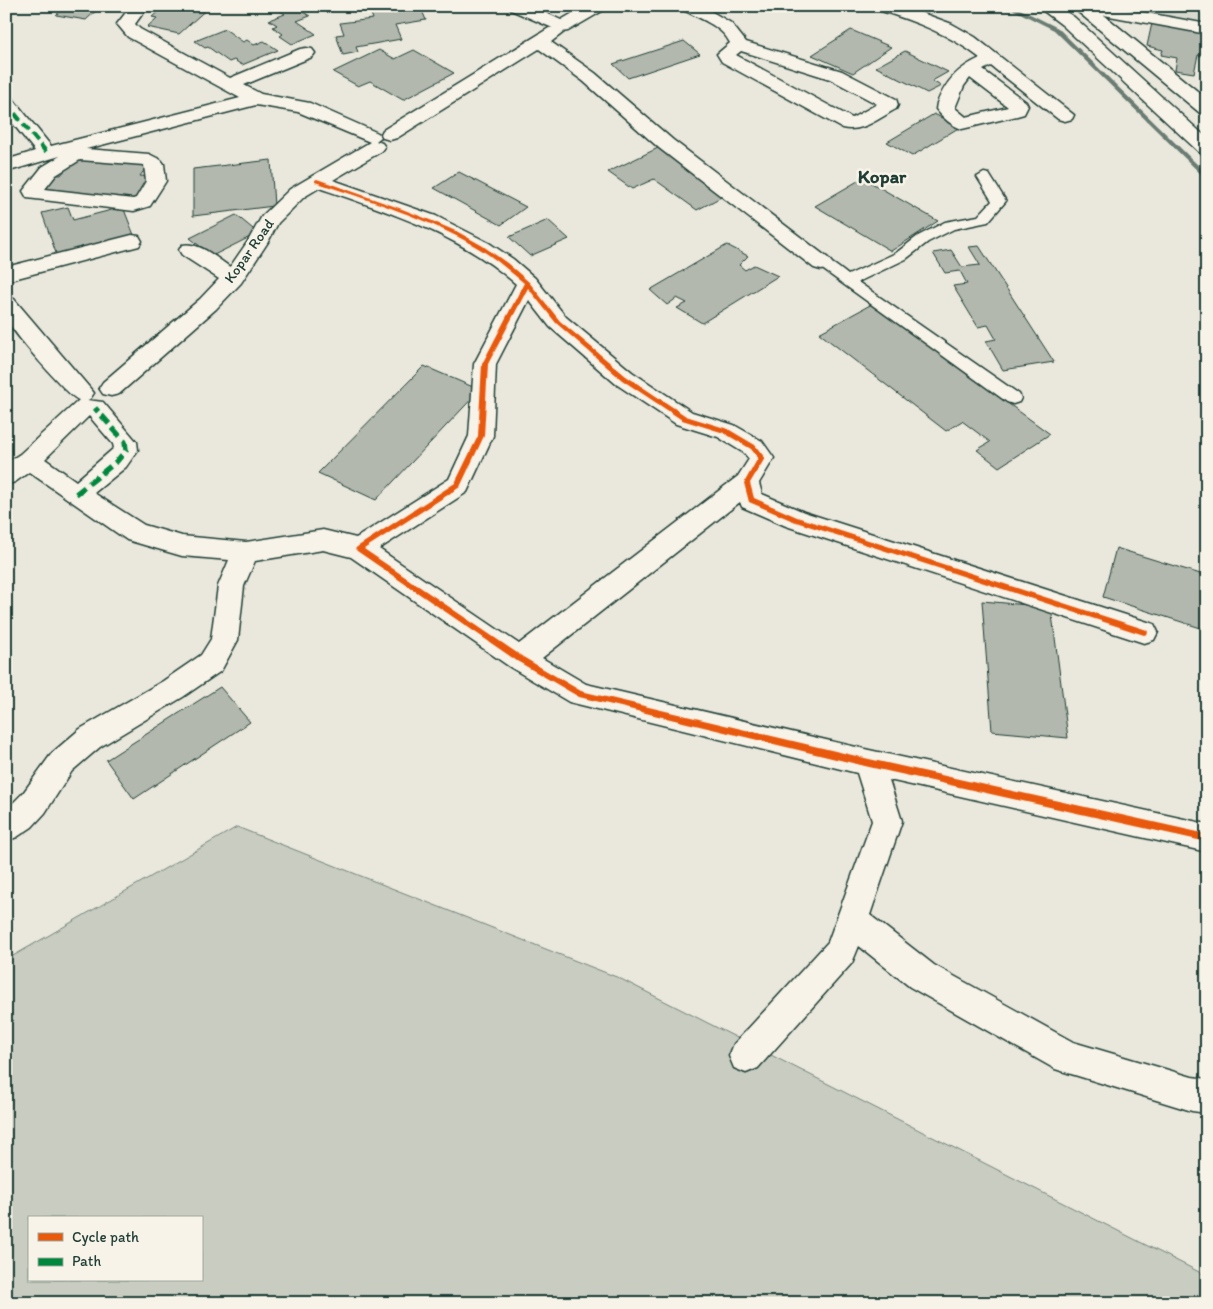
<svg xmlns="http://www.w3.org/2000/svg" width="1213" height="1309" viewBox="0 0 1213 1309" font-family="Itim,sans-serif">
<style>
.built{fill:#d9dacf}
.green{fill:#c8ccc1;stroke:#74847a;fill-rule:evenodd}
.lines{fill:none;stroke-linecap:round;stroke-linejoin:round}
.stream{fill:#6a7c72;fill-rule:evenodd}
.building{fill:#b2b8ae;stroke:#1f3d34}
.lane-casing{stroke:#1f3d34;stroke-width:3}
.street-casing{stroke:#1f3d34;stroke-width:3}
.secondary-casing{stroke:#1f3d34;stroke-width:3}
.lane{fill:#f7f3e8;fill-rule:evenodd}
.street{fill:#f7f3e8;fill-rule:evenodd}
.secondary{fill:#f7f3e8;fill-rule:evenodd}
.quiet-far1{stroke:#00873e;stroke-width:4.5;stroke-dasharray:9 4.5;stroke-linecap:butt}
.quiet{stroke:#00873e;stroke-width:5.5;stroke-dasharray:11 5.5;stroke-linecap:butt}
.cycleway-casing{stroke:#f7f3e8;stroke-width:3}
.cycleway{fill:#e8590c;fill-rule:evenodd}
.labels{text-anchor:middle;dominant-baseline:central;stroke-width:5;stroke-linejoin:round;paint-order:stroke}
.far-street-label{font-size:15px;fill:#1f3d34;stroke:#f7f3e8}
.far-district-label{font-size:19px;font-weight:bold;fill:#1f3d34;stroke:#f7f3e8}
</style>
<rect width="100%" height="100%" fill="#eae8dd"/>
<filter id="ink" filterUnits="userSpaceOnUse"><feTurbulence type="fractalNoise" baseFrequency=".02" numOctaves="2"/><feDisplacementMap in="SourceGraphic" scale="10" xChannelSelector="R" yChannelSelector="G"/><feConvolveMatrix kernelMatrix="1 2 1 2 8 2 1 2 1" color-interpolation-filters="sRGB"/></filter>
<g filter="url(#ink)">
<polygon class="built" points="1127,6 1207,6 1207,23 1127,10"/>
<path class="green" d="M 237,827 L 619,978 L 1207,1276 L 1207,1303 L 6,1303 L 6,960 ZM 29,1218 L 201,1218 L 201,1280 L 29,1280 Z"/>
<g class="lines">
<polygon class="stream" points="1006,6 1014,6 1058,28 1207,174 1207,180 1054,30"/>
</g>
<g class="building">
<polygon points="66,6 101,6 86,20 56,15"/>
<polygon points="170,6 210,6 179,34 147,27 157,18 152,17 160,10 164,11"/>
<polygon points="273,6 308,6 311,8 303,12 310,16 297,21 316,34 292,44 280,36 283,34 273,27 277,25 269,20 285,14"/>
<polygon points="368,6 420,6 426,20 395,25 401,39 356,47 358,52 343,55 336,35 344,34 340,23 373,19"/>
<polygon points="1152,23 1207,33 1207,57 1198,55 1194,73 1175,70 1177,58 1161,55 1163,50 1147,46"/>
<polygon points="225,29 243,42 247,40 254,45 264,41 278,50 242,65 234,60 229,62 208,47 205,48 195,41"/>
<polygon points="851,30 891,47 853,73 812,55"/>
<polygon points="684,41 700,54 628,78 613,64"/>
<polygon points="379,50 395,59 414,50 454,73 403,100 370,81 358,86 333,72"/>
<polygon points="905,51 948,72 932,81 941,86 927,93 876,67"/>
<polygon points="934,114 960,127 912,156 887,142"/>
<polygon points="658,148 725,195 697,210 654,179 632,189 608,172"/>
<polygon points="75,157 148,165 140,176 153,177 136,203 37,193 51,174 61,175"/>
<polygon points="271,160 274,206 193,216 193,169"/>
<polygon points="459,172 526,207 501,225 434,188"/>
<polygon points="863,178 938,221 891,251 815,206"/>
<polygon points="68,207 73,220 123,207 134,235 57,256 42,213"/>
<polygon points="236,215 258,233 212,256 190,238"/>
<polygon points="548,220 569,239 530,256 509,237"/>
<polygon points="727,245 748,256 739,265 745,270 754,265 778,276 702,323 677,308 687,303 677,298 667,305 650,290"/>
<polygon points="979,246 1054,362 1003,370 986,341 996,339 988,325 978,327 953,286 967,284 960,271 945,273 933,253 951,250 962,267 980,265 969,247"/>
<polygon points="872,304 1050,434 999,467 977,450 990,442 962,421 946,431 819,333"/>
<polygon points="424,366 480,390 376,500 318,473"/>
<polygon points="1116,548 1207,576 1207,630 1103,597"/>
<polygon points="982,601 1051,607 1068,738 992,731"/>
<polygon points="220,687 250,722 134,799 106,760"/>
</g>
<g class="lines">
<defs>
<path id="lane" d="M 984,173 L 989,174 L 1006,201 L 988,222 L 954,229 L 928,242 L 906,259 L 858,282 L 1019,394 L 1021,398 L 1019,402 L 1013,404 L 1007,402 L 814,263 L 816,260 C 828,257 839,268 848,275 L 896,253 L 918,236 L 945,222 L 978,216 L 992,201 L 977,177 Z"/>
<g id="street">
<path d="M 131,6 L 148,6 L 135,24 L 140,29 L 230,78 L 300,49 L 306,48 L 312,49 L 315,53 L 312,57 L 244,85 L 261,94 L 310,103 L 378,133 L 381,137 L 376,141 L 382,143 L 385,147 L 382,151 L 333,180 L 436,216 L 489,243 L 513,259 L 535,278 L 566,317 L 632,372 L 692,412 L 734,425 L 762,441 L 774,458 L 759,483 L 762,494 L 804,512 L 1154,624 L 1158,632 L 1154,640 L 1144,643 L 786,526 L 742,507 L 740,502 L 542,658 L 586,684 L 869,750 L 1207,824 L 1207,852 L 889,780 L 902,821 L 870,915 L 934,965 L 1073,1042 L 1192,1077 L 1207,1079 L 1207,1113 L 1192,1111 L 1055,1069 L 910,987 L 859,946 L 852,963 L 758,1068 L 746,1073 L 734,1068 L 729,1056 L 734,1044 L 828,942 L 872,821 L 857,773 L 569,702 L 510,667 L 351,557 L 323,550 L 255,561 L 244,586 L 238,640 L 221,671 L 183,697 L 100,747 L 72,771 L 45,813 L 32,827 L 17,837 L 6,841 L 6,810 L 23,793 L 52,753 L 80,729 L 163,681 L 201,655 L 211,639 L 218,586 L 229,560 L 182,556 L 127,540 L 29,472 L 15,482 L 6,485 L 6,463 L 20,454 L 79,400 C 68,397 13,332 7,320 C 4,314 6,303 6,297 L 14,299 L 94,393 L 90,399 L 87,400 L 103,402 L 137,442 L 138,450 L 126,467 L 94,493 L 144,525 L 182,536 L 246,542 L 323,530 L 356,538 L 449,479 L 469,436 L 474,364 L 516,284 C 459,234 389,212 319,188 L 304,197 L 278,223 L 268,242 L 241,283 L 216,309 L 119,394 L 111,396 L 103,394 L 99,388 L 103,382 L 200,299 L 219,279 L 182,255 L 179,250 L 182,245 C 199,241 216,258 230,267 L 248,241 L 262,216 L 290,189 L 370,142 L 298,112 L 256,105 L 86,149 L 149,154 L 161,160 L 164,164 L 166,181 L 150,206 L 134,211 L 27,198 L 23,191 L 42,167 L 60,156 L 6,172 L 6,160 L 35,151 L 6,115 L 6,98 L 13,99 L 51,146 L 240,98 L 128,37 L 117,24 ZM 80,160 L 144,165 L 146,181 L 136,198 L 133,199 L 45,189 L 56,175 ZM 529,300 L 550,327 L 616,384 L 676,424 L 718,437 L 744,453 L 749,459 L 738,476 L 519,644 L 379,549 L 467,492 L 493,436 L 496,364 ZM 89,416 L 113,444 L 114,448 L 76,481 L 45,459 Z"/>
<path d="M 681,6 L 702,6 L 731,23 L 746,42 L 842,71 L 896,99 L 898,105 L 896,109 C 879,118 862,133 842,128 L 722,62 L 717,54 L 730,43 C 722,26 699,18 683,10 ZM 741,51 L 830,79 L 877,104 L 852,118 L 736,55 Z"/>
<path d="M 876,6 L 903,6 L 952,24 L 975,37 L 1074,115 L 1072,119 L 1065,121 L 1058,119 L 991,66 L 983,70 L 1026,102 L 1028,106 L 1024,114 L 1017,116 L 962,129 C 952,126 942,117 936,109 L 937,103 C 946,81 958,68 980,58 C 949,34 915,21 878,10 ZM 970,78 L 1008,107 L 966,117 L 955,108 L 964,86 Z"/>
<polygon points="1037,6 1057,6 1074,17 1207,138 1207,155 1200,153 1062,25"/>
<polygon points="1075,6 1109,6 1207,24 1207,34 1104,15 1207,99 1207,115 1200,113 1077,11"/>
<polygon points="555,27 561,28 564,32 551,42 595,73 673,140 828,258 832,263 828,268 821,270 814,268 659,148 583,81 539,49 397,138 390,140 383,138 381,134 383,130 549,28"/>
<polygon points="132,235 139,236 142,241 139,246 6,281 6,267"/>
</g>
<polygon id="secondary" points="509,6 531,6 561,20 585,6 606,6 604,10 568,31 562,32 511,10"/>
</defs>
<use href="#lane" class="lane-casing"/>
<use href="#street" class="street-casing"/>
<use href="#secondary" class="secondary-casing"/>
<use href="#lane" class="lane"/>
<use href="#street" class="street"/>
<use href="#secondary" class="secondary"/>
<polyline class="quiet-far1" points="6,103 47,153"/>
<polyline class="quiet" points="76,494 117,461 126,450 125,442 95,408"/>
<defs>
<path id="cycleway" d="M 317,179 L 402,209 L 430,220 L 458,232 L 483,246 L 507,263 L 529,282 L 560,321 L 626,376 L 686,416 L 728,429 L 755,445 L 765,458 L 750,483 L 754,498 L 797,517 L 1144,629 L 1147,630 L 1148,632 L 1147,634 L 1144,635 L 793,521 L 749,502 L 744,483 L 758,458 L 751,449 L 724,433 L 682,420 L 622,380 L 556,323 L 528,288 L 488,364 L 484,436 L 460,487 L 364,549 L 523,657 L 581,691 L 869,759 L 1207,834 L 1207,842 L 869,767 L 579,697 L 517,661 L 357,551 L 355,549 L 357,547 L 455,483 L 478,436 L 482,364 L 524,283 C 509,271 495,258 478,248 C 428,218 370,201 315,182 L 315,180 Z"/>
</defs>
<use href="#cycleway" class="cycleway-casing"/>
<use href="#cycleway" class="cycleway"/>
</g>
</g>
<g class="labels">
<g class="far-street-label">
<text transform="translate(249 251) rotate(-55)">Kopar Road</text>
</g>
<g class="far-district-label">
<text x="882" y="176">Kopar</text>
</g>
</g>
<rect width="1213" height="1309" fill="none" stroke="#f7f3e8" stroke-width="25"/>
<rect x="12" y="12" width="1188" height="1284" fill="none" stroke="#1f3d34" stroke-width="2" filter="url(#ink)"/>
<rect x="28" y="1216" width="175" height="65" fill="#f7f3e8" stroke="#a1aaa0"/>
<rect x="38" y="1233" width="25" height="8" fill="#e8590c" stroke="#a1aaa0"/>
<text x="72" y="1242" font-size="15" fill="#1f3d34">Cycle path</text>
<rect x="38" y="1258" width="25" height="8" fill="#00873e" stroke="#a1aaa0"/>
<text x="72" y="1266" font-size="15" fill="#1f3d34">Path</text>
</svg>
